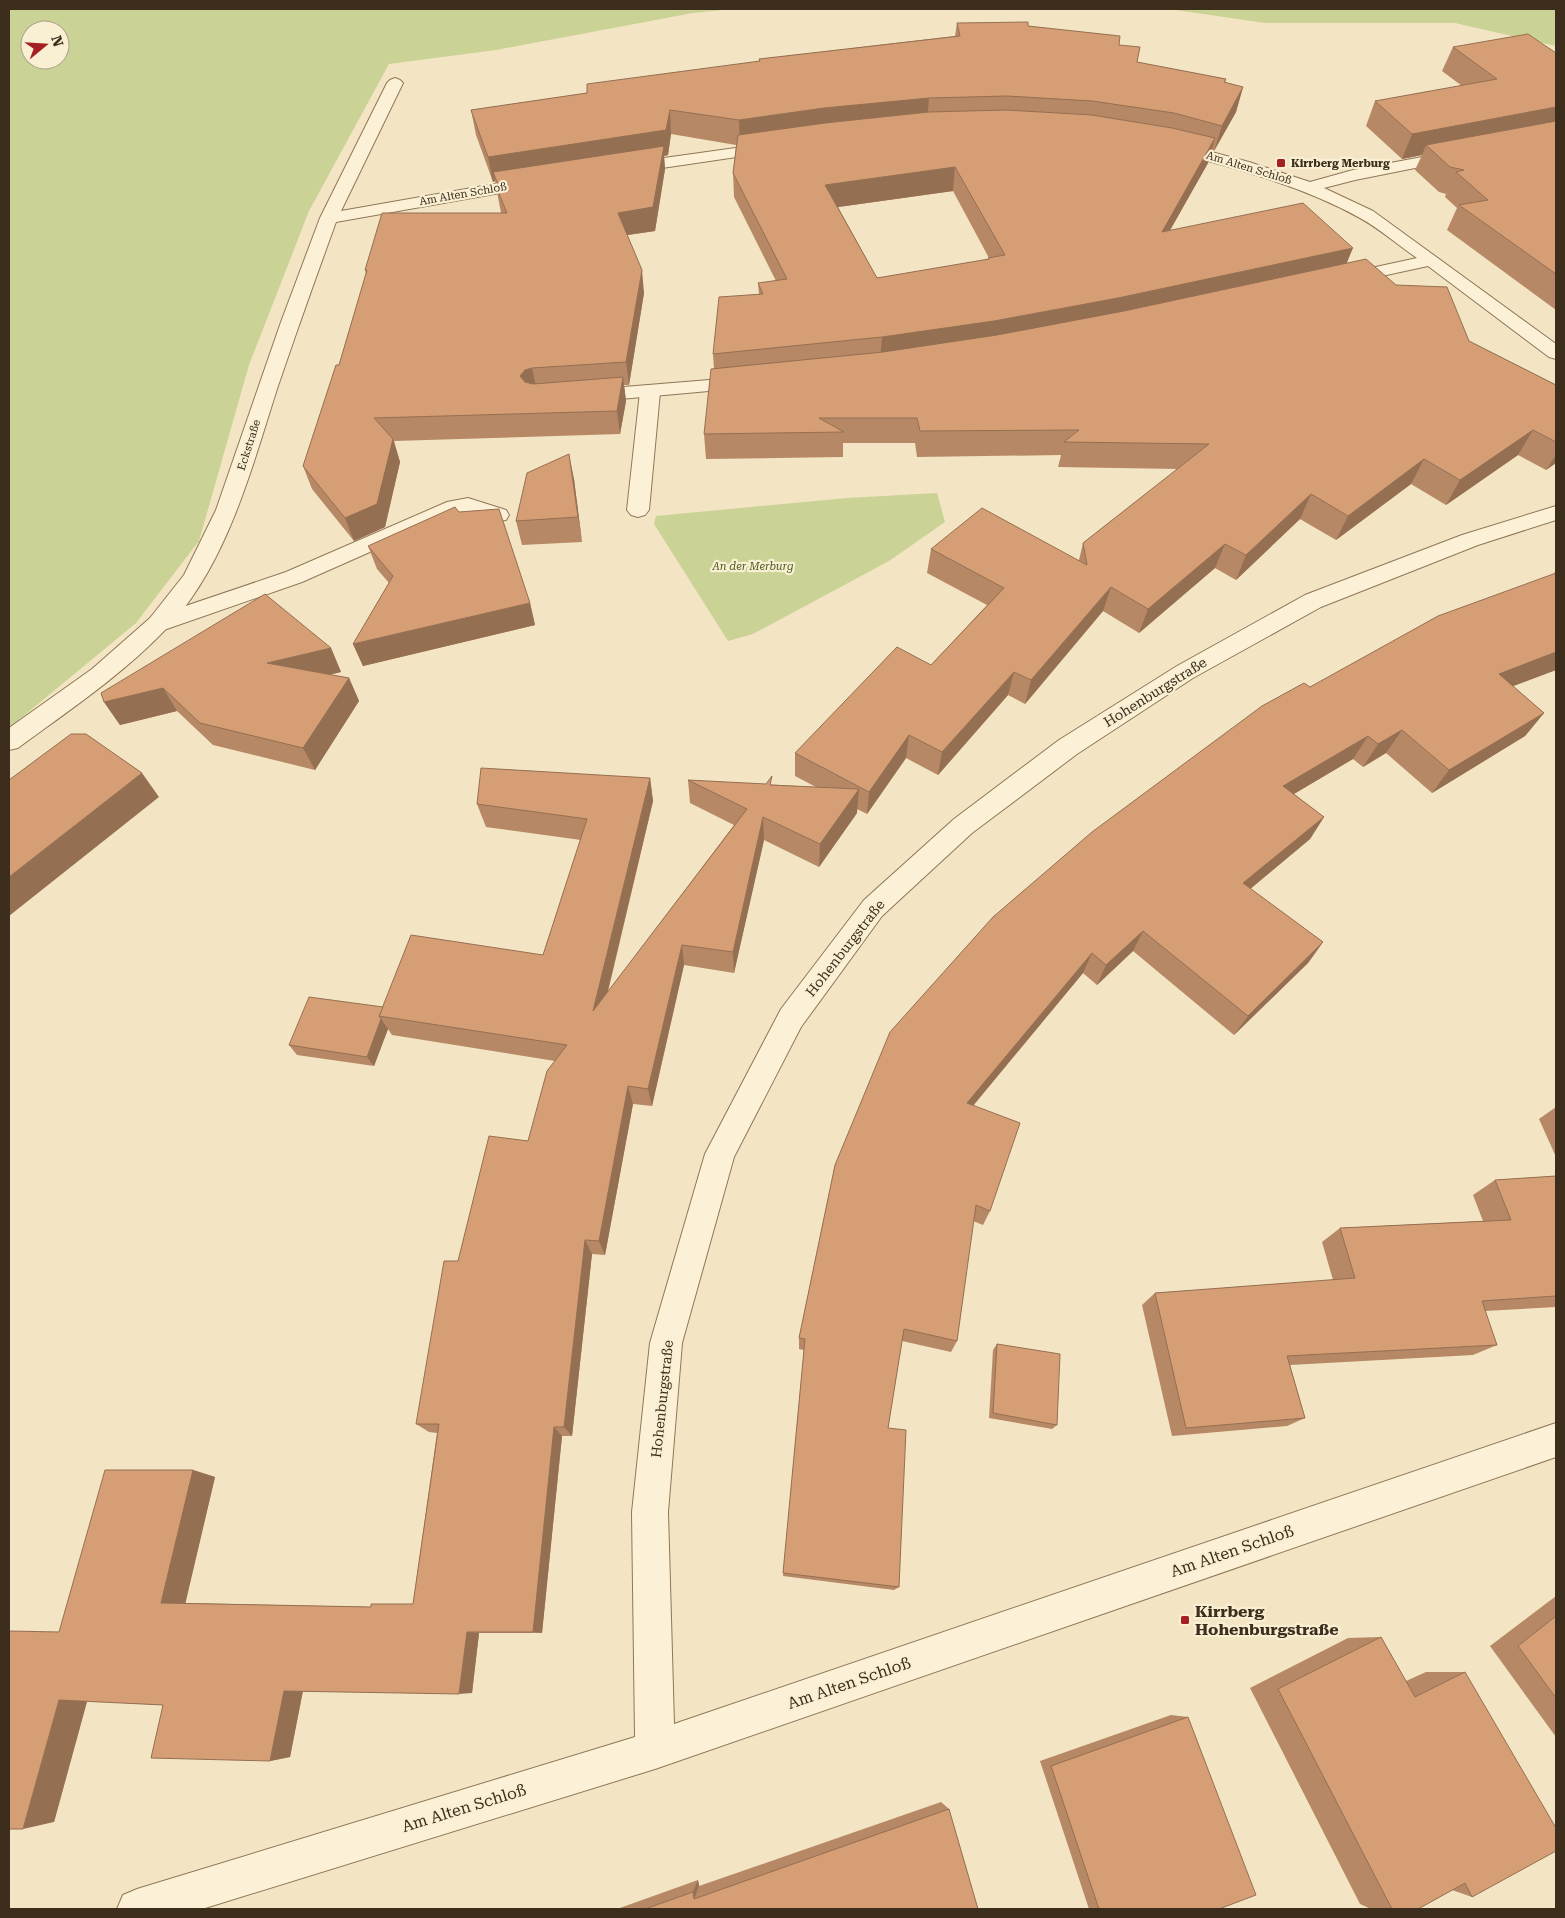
<svg xmlns="http://www.w3.org/2000/svg" width="1565" height="1918" viewBox="0 0 1565 1918" font-family="'Roboto Serif',serif">
<style>
.green{fill:#cad295;fill-rule:evenodd}
.lines{fill:none;stroke-linecap:round;stroke-linejoin:round}
.lane-casing{stroke:#8f7657;stroke-width:2}
.street-casing{stroke:#8f7657;stroke-width:2}
.lane{fill:#fcf1d7;fill-rule:evenodd}
.street{fill:#fcf1d7;fill-rule:evenodd}
.wall{fill:#b78865;fill-rule:evenodd}
.shaded-wall{fill:#956f52}
.building{fill:#d59e75;stroke:#956f52;fill-rule:evenodd}
.poi-dot{fill:#a52121;stroke:#f9efd3;stroke-width:2}
.labels{text-anchor:middle;dominant-baseline:central;stroke-width:4.5;stroke-linejoin:round;paint-order:stroke}
.far-poi-label{font-size:11px;font-weight:bold;fill:#3d2d1d;stroke:#f9efd3;text-anchor:start}
.far-street-label{font-size:11px;fill:#3d2d1d;stroke:#f9efd3}
.far-park-label{font-size:11px;font-style:italic;fill:#4c5c21;stroke:#f9efd3}
.street-label{font-size:14px;fill:#3d2d1d;stroke:#f9efd3}
.near-street-label{font-size:16px;fill:#3d2d1d;stroke:#f9efd3}
.near-poi-label{font-size:16px;font-weight:bold;fill:#3d2d1d;stroke:#f9efd3;text-anchor:start}
</style>
<rect width="100%" height="100%" fill="#f3e5c3"/>
<g class="green">
<path d="M 9,9 L 732,9 L 693,13 L 496,50 L 389,64 L 309,211 L 249,365 L 199,541 L 136,623 L 9,728 ZM 30,30 L 60,30 L 60,60 L 30,60 Z"/>
<polygon points="1169,9 1556,9 1556,46 1455,23 1265,23"/>
<polygon points="937,493 945,522 889,561 753,634 728,641 654,524 656,516 847,498"/>
</g>
<g class="lines">
<defs>
<g id="lane">
<polygon points="650,386 657,388 660,392 649,510 645,515 638,517 631,515 627,510 640,392 643,388"/>
<path d="M 468,498 L 506,510 L 509,515 L 506,520 C 489,524 475,511 458,513 L 302,582 L 158,632 L 150,630 L 147,624 L 150,618 L 286,572 L 447,502 Z"/>
</g>
<g id="street">
<path d="M 395,78 L 400,80 L 403,83 L 341,211 L 534,177 L 540,178 L 542,182 L 540,186 L 534,187 L 336,222 C 316,277 296,333 277,389 C 251,470 226,568 165,630 C 122,675 68,711 18,748 L 9,750 L 9,728 L 92,669 L 150,618 L 184,575 L 216,510 L 281,322 L 320,218 L 387,83 L 390,80 Z"/>
<path d="M 1174,142 L 1249,162 L 1310,182 L 1353,170 L 1454,151 L 1460,153 L 1462,156 L 1460,159 L 1355,180 L 1324,188 L 1373,211 L 1556,344 L 1556,359 L 1549,357 L 1428,266 L 1345,284 L 1339,283 L 1336,279 L 1339,275 L 1417,258 C 1398,245 1380,229 1360,218 C 1300,185 1234,168 1168,150 L 1166,147 L 1168,144 Z"/>
<polygon points="771,143 777,145 779,148 777,151 628,173 622,171 620,168 622,165 628,163"/>
<polygon points="746,377 753,379 756,383 753,387 587,402 580,400 577,396 580,392 587,390"/>
<polygon points="1556,506 1556,520 1478,545 1321,607 1193,678 1077,754 972,833 882,916 801,1027 734,1157 682,1343 668,1512 674,1724 1556,1423 1556,1457 655,1769 202,1909 117,1909 123,1895 137,1889 635,1737 632,1512 650,1343 705,1154 781,1009 864,900 954,819 1059,740 1177,666 1305,595 1462,535"/>
</g>
</defs>
<use href="#lane" class="lane-casing"/>
<use href="#street" class="street-casing"/>
<use href="#lane" class="lane"/>
<use href="#street" class="street"/>
</g>
<g class="wall">
<path d="M 957,23 L 1028,26 L 1119,45 L 1137,62 L 1226,79 L 1225,83 L 1243,87 L 1236,112 L 1214,151 L 1211,150 L 1208,163 L 1170,230 L 1347,263 L 1396,285 L 1469,341 L 1556,385 L 1556,463 L 1546,470 L 1518,455 L 1446,505 L 1411,484 L 1336,540 L 1300,519 L 1236,580 L 1215,568 L 1139,633 L 1103,611 L 1025,704 L 1008,695 L 938,775 L 906,758 L 867,814 L 857,809 L 857,813 L 819,867 L 764,840 L 734,973 L 684,965 L 652,1106 L 633,1104 L 605,1255 L 592,1254 L 572,1436 L 562,1436 L 542,1633 L 479,1633 L 472,1693 L 303,1691 L 290,1757 L 270,1761 L 163,1705 L 87,1701 L 54,1822 L 59,1632 L 193,1470 L 215,1477 L 185,1603 L 371,1607 L 413,1604 L 437,1433 L 429,1432 L 416,1424 L 458,1261 L 528,1141 L 555,1061 L 392,1035 L 388,1029 L 374,1066 L 297,1055 L 289,1045 L 383,1007 L 543,955 L 581,840 L 486,827 L 477,804 L 650,778 L 653,801 L 608,992 L 734,825 L 690,803 L 688,780 L 816,787 L 795,776 L 795,753 L 931,665 L 987,605 L 927,573 L 931,549 L 1079,560 L 1083,543 L 1178,469 L 1058,467 L 1061,455 L 917,457 L 915,443 L 843,443 L 843,457 L 706,459 L 704,434 L 714,369 L 713,354 L 759,294 L 758,283 L 776,281 L 734,197 L 733,173 L 736,145 L 671,134 L 668,155 L 664,156 L 665,169 L 655,231 L 627,235 L 644,293 L 629,385 L 624,385 L 626,401 L 620,434 L 394,441 L 400,462 L 385,527 L 354,541 L 312,489 L 303,466 L 339,365 L 366,274 L 365,270 L 501,213 L 495,181 L 493,182 L 476,135 L 471,110 L 587,93 L 759,61 L 759,59 L 955,36 ZM 953,191 L 989,258 L 988,258 L 987,260 L 877,278 L 838,207 Z"/>
<polygon points="1453,47 1556,53 1556,310 1447,230 1457,208 1445,197 1446,194 1439,192 1415,170 1422,155 1402,159 1366,126 1375,101 1462,86 1442,71"/>
<polygon points="574,479 582,542 522,545 516,521"/>
<polygon points="368,546 530,603 535,625 363,666 353,644 389,583 377,569"/>
<polygon points="1556,570 1556,670 1513,686 1544,713 1525,736 1432,793 1386,753 1363,767 1353,759 1294,794 1324,817 1310,839 1250,889 1323,942 1308,963 1234,1035 1133,951 1097,985 1083,973 973,1106 990,1211 983,1225 973,1221 957,1341 951,1352 902,1341 888,1428 899,1587 894,1590 783,1576 804,1350 799,1349 799,1338 835,1165 1310,687 1553,575"/>
<polygon points="331,648 341,672 329,675 349,678 359,701 315,770 213,745 177,711 120,725 104,702"/>
<polygon points="1556,1107 1556,1157 1539,1119"/>
<polygon points="1556,1176 1556,1307 1485,1311 1497,1345 1473,1355 1290,1365 1305,1418 1287,1426 1172,1436 1142,1305 1155,1293 1333,1280 1322,1242 1340,1228 1483,1221 1473,1195 1495,1180"/>
<polygon points="997,1344 1057,1425 1052,1429 989,1418 993,1350"/>
<polygon points="1556,1596 1556,1737 1490,1646"/>
<polygon points="1381,1637 1406,1681 1426,1672 1465,1672 1472,1897 1452,1890 1418,1909 1371,1909 1360,1904 1250,1688 1348,1638"/>
<polygon points="1171,1715 1188,1717 1219,1909 1089,1909 1040,1761"/>
<polygon points="941,1802 949,1809 978,1909 617,1909 698,1880 699,1886"/>
</g>
<g class="shaded-wall">
<polygon points="1243,87 1236,112 1214,151 1222,126"/>
<polygon points="929,98 927,122 740,145 739,120 824,108"/>
<polygon points="1556,107 1556,128 1426,145 1422,155 1402,159 1412,134"/>
<polygon points="670,110 671,134 668,155 664,156 665,169 655,231 621,236 493,172 495,181 493,182 488,157"/>
<polygon points="1215,138 1208,163 1155,257 1162,232"/>
<polygon points="955,167 953,191 824,209 825,185"/>
<polygon points="1353,248 1343,272 880,362 882,337"/>
<polygon points="642,270 644,293 629,385 626,362"/>
<polygon points="532,368 537,391 525,399 520,376 525,370"/>
<polygon points="623,377 626,401 620,434 617,411"/>
<polygon points="1533,430 1518,455 1446,505 1460,480"/>
<polygon points="393,439 400,462 385,527 354,541 345,518"/>
<polygon points="569,454 574,479 582,542 578,517"/>
<polygon points="1556,455 1556,463 1546,470"/>
<polygon points="1424,459 1411,484 1336,540 1348,516"/>
<polygon points="1311,494 1300,519 1236,580 1246,555"/>
<polygon points="1225,544 1215,568 1139,633 1148,609"/>
<polygon points="1111,587 1103,611 1025,704 1031,680"/>
<polygon points="530,603 535,625 363,666 353,644"/>
<polygon points="331,648 341,672 279,686 267,663"/>
<polygon points="1556,652 1556,670 1482,698 1499,674"/>
<polygon points="1014,672 1008,695 938,775 942,752"/>
<polygon points="349,678 359,701 315,770 303,748"/>
<polygon points="163,688 177,711 120,725 104,702"/>
<polygon points="1544,713 1525,736 1432,793 1449,770"/>
<polygon points="1402,730 1386,753 1363,767 1378,744"/>
<polygon points="909,735 906,758 867,814 869,792"/>
<polygon points="1368,736 1353,759 1270,808 1283,786"/>
<polygon points="142,773 159,797 9,916 9,877"/>
<polygon points="650,778 653,801 598,1031 593,1011"/>
<polygon points="859,789 857,813 819,867 820,844"/>
<polygon points="763,817 764,840 734,973 733,952"/>
<polygon points="1324,817 1310,839 1231,905 1243,883"/>
<polygon points="1143,931 1133,951 1097,985 1106,965"/>
<polygon points="1323,942 1308,963 1234,1035 1248,1016"/>
<polygon points="682,945 684,965 652,1106 648,1089"/>
<polygon points="1092,953 1083,973 961,1120 967,1103"/>
<polygon points="381,1019 388,1029 374,1066 367,1057"/>
<polygon points="628,1086 633,1104 605,1255 599,1241"/>
<polygon points="585,1240 592,1254 572,1436 564,1427"/>
<polygon points="554,1427 562,1436 542,1633 533,1632"/>
<polygon points="193,1470 215,1477 185,1605 161,1603"/>
<polygon points="467,1632 479,1633 472,1693 459,1694"/>
<polygon points="303,1690 290,1757 270,1761 284,1691"/>
<polygon points="88,1698 54,1822 23,1829 59,1700"/>
<polygon points="698,1880 699,1886 694,1899 693,1892"/>
</g>
<g class="building">
<polygon points="1028,22 1028,26 1120,36 1119,45 1140,47 1137,62 1226,79 1224,82 1243,87 1222,126 1174,113 1092,101 1007,96 929,98 824,108 739,120 670,110 666,130 488,157 471,110 587,93 587,84 760,61 759,59 960,36 957,23"/>
<polygon points="1528,34 1556,53 1556,107 1412,134 1375,101 1497,79 1453,47"/>
<path d="M 1006,110 L 1092,115 L 1172,128 L 1215,138 L 1162,232 L 1303,203 L 1353,248 L 1118,298 L 994,321 L 882,337 L 713,354 L 719,297 L 763,294 L 758,283 L 787,279 L 733,173 L 738,135 L 825,123 L 929,112 ZM 955,167 L 1005,255 L 988,258 L 989,259 L 877,278 L 825,185 Z"/>
<polygon points="1556,121 1556,274 1459,205 1488,200 1456,172 1464,170 1450,167 1426,145"/>
<polygon points="664,146 653,207 618,213 642,270 626,362 532,368 525,370 520,376 525,382 533,384 623,377 617,411 374,418 393,439 377,504 345,518 303,466 336,365 339,365 367,270 365,270 382,213 507,213 497,189 500,189 493,172"/>
<polygon points="1366,259 1396,285 1447,287 1469,341 1556,385 1556,442 1533,430 1460,480 1424,459 1348,516 1311,494 1246,555 1225,544 1148,609 1111,587 1031,680 1014,672 942,752 909,735 869,792 795,753 897,647 931,665 1004,588 931,549 982,508 1087,565 1083,543 1209,444 1064,442 1079,430 920,431 917,418 819,418 844,432 704,434 711,369 883,352 997,335 1124,311"/>
<polygon points="569,454 578,517 516,521 527,473"/>
<polygon points="455,507 459,512 499,509 530,603 353,644 393,576 368,546"/>
<polygon points="1556,573 1556,652 1499,674 1544,713 1449,770 1402,730 1378,744 1368,736 1283,786 1324,817 1243,883 1323,942 1248,1016 1143,931 1106,965 1092,953 967,1103 1020,1123 990,1211 976,1205 957,1341 904,1329 888,1428 906,1430 899,1587 783,1573 805,1339 799,1338 835,1165 890,1032 993,917 1092,832 1262,706 1304,683 1310,687 1438,616"/>
<polygon points="265,594 331,648 267,663 349,678 303,748 200,723 163,688 104,702 101,693"/>
<polygon points="71,734 86,734 142,773 9,877 9,780"/>
<polygon points="481,768 650,778 593,1011 747,809 688,780 766,784 772,776 770,785 859,789 820,844 763,817 733,952 682,945 648,1089 628,1086 599,1241 585,1240 564,1427 554,1427 533,1632 467,1632 459,1694 284,1691 270,1761 151,1758 163,1705 59,1700 23,1829 9,1829 9,1631 59,1632 105,1470 193,1470 161,1603 371,1607 371,1604 413,1604 439,1424 416,1424 444,1261 458,1261 489,1136 528,1141 547,1071 567,1045 379,1016 411,935 543,955 587,819 477,804"/>
<polygon points="309,997 383,1007 379,1016 381,1019 367,1057 289,1045"/>
<polygon points="1556,1176 1556,1296 1482,1301 1497,1345 1287,1356 1305,1418 1186,1428 1155,1293 1355,1278 1340,1228 1511,1220 1495,1180"/>
<polygon points="997,1344 1060,1354 1057,1425 993,1413"/>
<polygon points="1556,1616 1556,1698 1518,1646"/>
<polygon points="1381,1637 1415,1697 1465,1672 1556,1828 1556,1851 1472,1897 1465,1883 1418,1909 1392,1909 1278,1689"/>
<polygon points="1188,1717 1256,1895 1219,1909 1099,1909 1051,1766"/>
<polygon points="949,1809 978,1909 645,1909 693,1892 694,1899"/>
</g>
<g class="poi-dot">
<rect x="1276" y="158" width="10" height="10" rx="2.5"/>
<rect x="1180" y="1615" width="10" height="10" rx="2.5"/>
</g>
<g class="labels">
<g class="far-poi-label">
<text x="1291" y="163">Kirrberg Merburg</text>
</g>
<g class="far-street-label">
<text transform="translate(1249 168) rotate(17)">Am Alten Schloß</text>
<text transform="translate(463 194) rotate(-10)">Am Alten Schloß</text>
<text transform="translate(249 445) rotate(-72)">Eckstraße</text>
</g>
<g class="far-park-label">
<text x="753" y="566">An der Merburg</text>
</g>
<g class="street-label">
<text transform="translate(1155 692) rotate(-32)">Hohenburgstraße</text>
<text transform="translate(845 948) rotate(-52)">Hohenburgstraße</text>
<text transform="translate(662 1399) rotate(-84)">Hohenburgstraße</text>
</g>
<g class="near-street-label">
<text transform="translate(1232 1551) rotate(-19)">Am Alten Schloß</text>
<text transform="translate(849 1683) rotate(-19)">Am Alten Schloß</text>
<text transform="translate(464 1808) rotate(-17)">Am Alten Schloß</text>
</g>
<g class="near-poi-label">
<text x="1195" y="1611">Kirrberg<tspan x="1195" dy="18">Hohenburgstraße</tspan></text>
</g>
</g>
<rect width="1565" height="1918" fill="none" stroke="#3d2d1d" stroke-width="20"/>
<g transform="translate(45 45) rotate(72)"><circle r="24" fill="#f9efd3" stroke="#aea18a"/>
<path d="M0-4L9 19L0 12L-9 19Z" fill="#a52121"/>
<text y="-8" font-size="14" font-weight="bold" text-anchor="middle" fill="#3d2d1d">N</text>
</g>
</svg>
